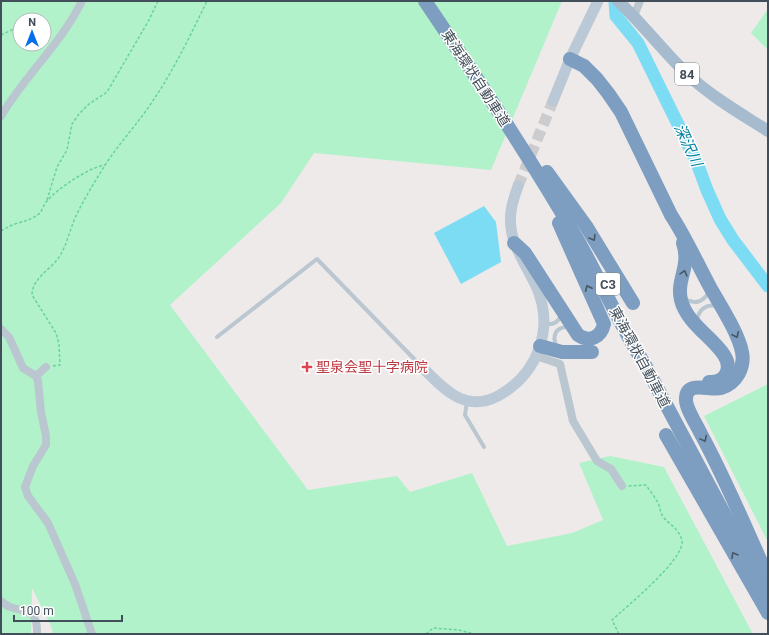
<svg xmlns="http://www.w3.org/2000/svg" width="769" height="635" viewBox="0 0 769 635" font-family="Roboto,'Noto Sans JP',sans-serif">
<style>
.green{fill:#b2f2ca;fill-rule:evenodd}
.water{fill:#7bdcf4}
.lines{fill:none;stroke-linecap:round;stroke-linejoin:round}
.river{stroke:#7bdcf4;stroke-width:13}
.secondary-tunnel{stroke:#cccbcd;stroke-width:11;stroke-dasharray:11 5.5;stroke-linecap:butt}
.path{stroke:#68d39d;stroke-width:1.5;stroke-dasharray:3 2;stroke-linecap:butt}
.lane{stroke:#bac6d0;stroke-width:4}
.street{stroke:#bac6d0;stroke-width:8}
.secondary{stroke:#bbc9d7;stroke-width:11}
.primary{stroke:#a7bbce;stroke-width:12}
.highway{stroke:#7d9ec0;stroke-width:14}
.oneway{stroke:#485764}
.health-dot{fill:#e0444e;stroke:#fff;stroke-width:1.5}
.labels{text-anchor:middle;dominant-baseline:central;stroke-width:3;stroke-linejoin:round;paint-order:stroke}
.shield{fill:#fff;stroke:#7b848c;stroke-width:1}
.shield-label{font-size:13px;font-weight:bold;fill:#424f5a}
.street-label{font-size:14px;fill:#424f5a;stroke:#fff}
.health-label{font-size:14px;fill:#be3a42;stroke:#fff;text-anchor:start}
.water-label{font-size:15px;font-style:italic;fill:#02809f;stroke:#fff}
</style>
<rect width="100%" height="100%" fill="#eeeaea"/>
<g class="green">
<path d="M 1,1 L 562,1 L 491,170 L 314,153 L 281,203 L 170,305 L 308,490 L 397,476 L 410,492 L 472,473 L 507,546 L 572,533 L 603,520 L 579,463 L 610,456 L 664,467 L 753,634 L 53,634 L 51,626 L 32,588 L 31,634 L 1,634 ZM 20,20 L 44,20 L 44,44 L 20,44 Z"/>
<polygon points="768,9 768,50 751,33"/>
<polygon points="768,384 768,542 704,416"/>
</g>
<polygon class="water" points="484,206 496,222 501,262 461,284 434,233"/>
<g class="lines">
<polyline class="river" points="615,1 616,16 638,43 697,163 707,190 720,219 733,240 768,286"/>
<polyline class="secondary-tunnel" points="518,186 553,101"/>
<g class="path">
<polyline points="1,35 20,26"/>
<polyline points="47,200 57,167 67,150 72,124 79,114 89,104 107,92 149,20 158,1"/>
<path d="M 1,231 C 6,228 10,226 15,224 C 24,221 32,220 40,213 C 43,209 44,203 48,200 C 58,188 90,167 105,165"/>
<path d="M 53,366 L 60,365 L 59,344 L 56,333 L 32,295 C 32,277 53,269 61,254 C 67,243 70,230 75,218 C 83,201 92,186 102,170 C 116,147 135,127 150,105 C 173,72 190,36 207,1"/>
<polyline points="426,634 433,628 459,630 474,634"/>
<path d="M 619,634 L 612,620 C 626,607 685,559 682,541 C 679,527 667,524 662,515 C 660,511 660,507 658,503 C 655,497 650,491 646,485 L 628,486"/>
</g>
<g class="lane">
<path d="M 685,299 C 695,305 703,302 709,292"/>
<path d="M 697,320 C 699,309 706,304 717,306"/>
<path d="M 544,324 C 553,325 558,323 561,315"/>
<polyline points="217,337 317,259 419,364"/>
<path d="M 557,347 C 551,336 556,326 569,327"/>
<polyline points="467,401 465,415 484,447"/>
</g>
<g class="street">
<polyline points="634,16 640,1"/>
<path d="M 1,116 C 25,75 61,44 82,1"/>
<polyline points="1,329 9,337 23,368 36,376 38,381 41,412 46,436 46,445 33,466 25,487 28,496 48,523 75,584 92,634"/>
<polyline points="536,356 560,364 573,421 597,461 611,469 622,486"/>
<polyline points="36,376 46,367"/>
<path d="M 1,601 C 17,617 38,600 37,634"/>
</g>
<g class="secondary">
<polyline points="553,101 570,59 598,1"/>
<path d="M 420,365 C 442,387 464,414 498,396 C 538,374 555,328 536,286 C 528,269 516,252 512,234 C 508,216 512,203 518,186"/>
</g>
<path class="primary" d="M 618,1 C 642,23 662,50 685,72 C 710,96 740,113 768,131"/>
<g class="highway">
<path d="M 425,1 C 477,78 529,156 576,237 C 600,279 619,324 645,365 L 768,596"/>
<path d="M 570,59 L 584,66 L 597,79 L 608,93 L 621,112 L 671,215 C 686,238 697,263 710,287 C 720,305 738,332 742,352 C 745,367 737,383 721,388 C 710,391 687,380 686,398 C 685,408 697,425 701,434 C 726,480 746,529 768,577"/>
<polyline points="547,172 586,226 633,303"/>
<path d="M 514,243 L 525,253 L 578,335 C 590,343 601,337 604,324 L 559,223"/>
<path d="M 683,243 C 691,267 676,279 681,300 C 686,322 713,338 724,355 C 733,369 725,383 709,382"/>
<polyline points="540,346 562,352 592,352"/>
<polyline points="666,435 768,613"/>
</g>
</g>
<defs><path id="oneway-chevron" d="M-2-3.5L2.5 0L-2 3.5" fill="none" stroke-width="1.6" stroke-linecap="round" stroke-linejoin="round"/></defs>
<g class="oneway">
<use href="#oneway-chevron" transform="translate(593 238) rotate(59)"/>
<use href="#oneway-chevron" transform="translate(684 273) rotate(-74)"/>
<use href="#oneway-chevron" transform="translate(588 288) rotate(-115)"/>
<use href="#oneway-chevron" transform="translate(736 335) rotate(65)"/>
<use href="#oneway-chevron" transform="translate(704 439) rotate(62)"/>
<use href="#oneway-chevron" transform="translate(734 555) rotate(-120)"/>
</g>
<path class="health-dot" d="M305 361h4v4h4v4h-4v4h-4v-4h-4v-4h4z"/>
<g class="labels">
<g class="shield">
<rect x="675" y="63" width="24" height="22" rx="3"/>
<rect x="596" y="273" width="24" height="22" rx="3"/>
</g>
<g class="shield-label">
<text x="687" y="74">84</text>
<text x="608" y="284">C3</text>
</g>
<g class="street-label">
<text transform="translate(476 78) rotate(57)">東海環状自動車道</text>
<text transform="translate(640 357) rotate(62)">東海環状自動車道</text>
</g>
<g class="health-label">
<text x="316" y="367">聖泉会聖十字病院</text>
</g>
<g class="water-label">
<text transform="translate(688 145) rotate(65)">深沢川</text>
</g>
</g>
<rect width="769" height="635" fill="none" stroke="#424f5a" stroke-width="4"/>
<g transform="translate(32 32)"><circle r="19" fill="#ffffff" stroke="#b3b9bd"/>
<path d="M0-3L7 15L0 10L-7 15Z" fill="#076eeb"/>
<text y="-6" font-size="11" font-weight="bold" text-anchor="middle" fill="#424f5a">N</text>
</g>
<path d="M14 615v6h108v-6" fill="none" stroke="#424f5a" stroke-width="2"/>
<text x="20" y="615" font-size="12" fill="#424f5a" stroke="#ffffff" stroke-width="3" paint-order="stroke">100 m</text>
</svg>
